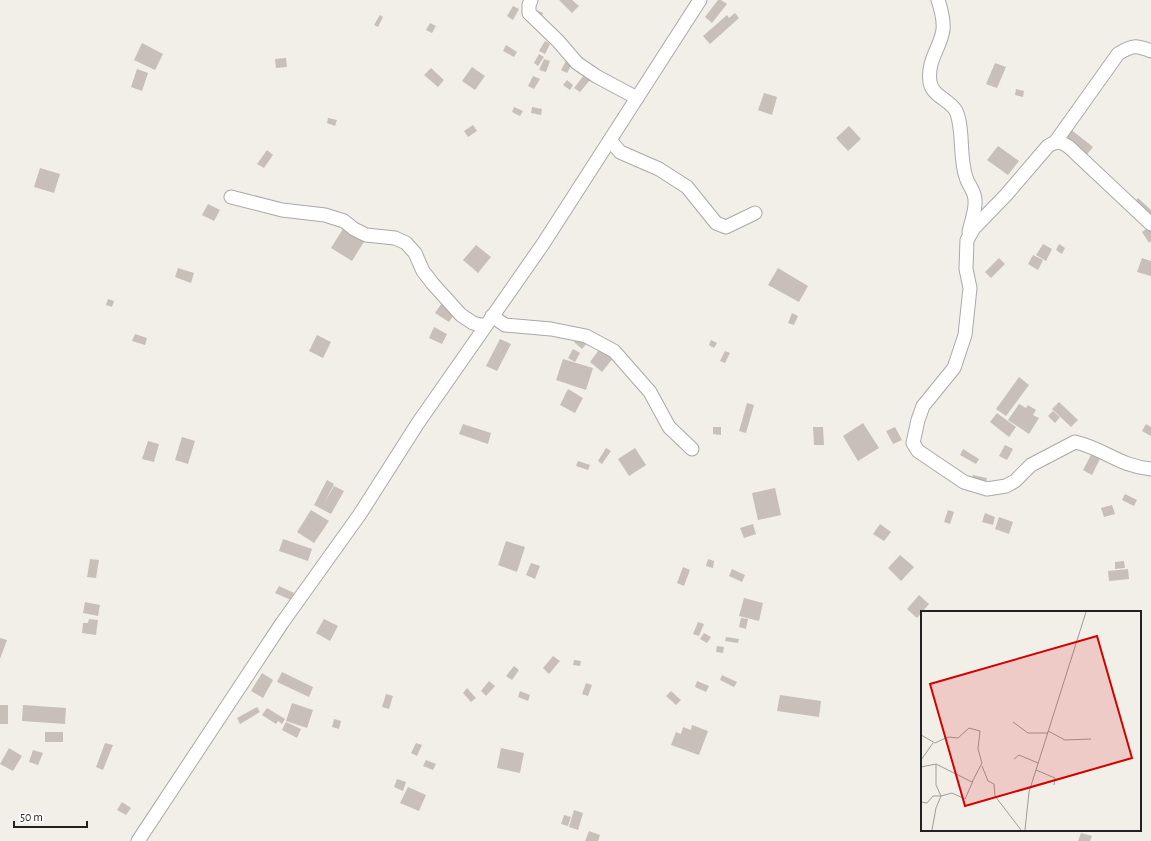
<svg xmlns="http://www.w3.org/2000/svg" width="1151" height="841" viewBox="0 0 1151 841" font-family="'Alegreya Sans',sans-serif">
<style>
.building{fill:#c7bfb8}
.lines{fill:none;stroke-linecap:round;stroke-linejoin:round}
.minor-casing{stroke:#a9a9a9;stroke-width:15}
.minor{stroke:#fff;stroke-width:13}
.inset-road{fill:none;stroke:#9f9d99;stroke-width:1}
.view{fill:#d40000;fill-opacity:0.15;stroke:#d40000;stroke-width:2}
.inset-edge{fill:none;stroke:#222;stroke-width:2}
</style>
<rect width="100%" height="100%" fill="#f2efe9"/>
<g class="building">
<polygon points="559,0 572,0 579,6 572,13"/>
<polygon points="718,0 721,0 727,4 712,23 705,17"/>
<polygon points="513,6 519,9 513,20 507,16"/>
<polygon points="534,9 543,13 541,19"/>
<polygon points="735,13 739,18 710,44 703,36 727,15 729,18"/>
<polygon points="380,15 383,17 378,27 374,25"/>
<polygon points="430,23 436,26 432,33 426,30"/>
<polygon points="545,41 550,44 545,54 539,51"/>
<polygon points="142,43 163,54 155,70 134,60"/>
<polygon points="506,45 517,52 514,57 503,51"/>
<polygon points="539,54 544,57 538,66 534,63"/>
<polygon points="286,58 287,67 276,68 275,59"/>
<polygon points="544,59 550,61 546,72 539,70"/>
<polygon points="566,61 572,64 567,73 561,70"/>
<polygon points="995,63 1006,67 997,88 986,84"/>
<polygon points="472,67 485,76 475,90 462,81"/>
<polygon points="431,68 444,80 438,87 424,75"/>
<polygon points="137,69 148,73 142,91 131,87"/>
<polygon points="584,75 590,80 580,92 574,88"/>
<polygon points="533,76 540,79 534,89 528,86"/>
<polygon points="567,80 573,85 570,90 563,85"/>
<polygon points="1016,89 1024,91 1023,97 1015,95"/>
<polygon points="764,93 777,97 772,115 758,110"/>
<polygon points="514,107 523,111 520,116 512,112"/>
<polygon points="532,107 542,109 541,115 531,113"/>
<polygon points="328,118 337,120 335,126 327,123"/>
<polygon points="473,125 477,131 468,137 464,131"/>
<polygon points="849,126 861,139 848,151 836,138"/>
<polygon points="1069,128 1093,147 1085,157 1057,143"/>
<polygon points="998,146 1019,161 1008,175 987,160"/>
<polygon points="267,150 273,155 264,168 257,164"/>
<polygon points="40,168 60,174 54,193 34,187"/>
<polygon points="1138,198 1151,210 1151,220 1129,208"/>
<polygon points="208,204 220,210 214,221 202,215"/>
<polygon points="346,224 367,237 352,261 331,248"/>
<polygon points="1151,226 1151,241 1149,243 1142,232"/>
<polygon points="1043,244 1052,249 1046,261 1036,255"/>
<polygon points="1059,244 1065,248 1062,254 1056,250"/>
<polygon points="476,245 491,257 478,273 463,260"/>
<polygon points="1033,255 1043,260 1038,270 1028,264"/>
<polygon points="999,258 1005,264 991,278 985,272"/>
<polygon points="1142,258 1151,261 1151,276 1137,272"/>
<polygon points="178,268 194,273 191,283 175,277"/>
<polygon points="778,268 808,286 799,302 768,285"/>
<polygon points="108,299 114,301 112,307 106,305"/>
<polygon points="442,303 456,312 449,322 435,313"/>
<polygon points="792,313 798,316 794,325 788,323"/>
<polygon points="434,327 447,334 442,344 429,338"/>
<polygon points="581,333 590,340 582,349 574,342"/>
<polygon points="135,334 147,338 145,345 132,341"/>
<polygon points="317,335 331,342 323,358 309,351"/>
<polygon points="500,339 511,344 497,371 486,366"/>
<polygon points="711,340 717,343 714,348 709,345"/>
<polygon points="601,347 614,357 602,372 590,362"/>
<polygon points="573,349 580,353 575,362 568,358"/>
<polygon points="725,351 730,353 725,363 720,361"/>
<polygon points="563,359 593,368 586,390 556,380"/>
<polygon points="1019,377 1029,385 1006,416 996,409"/>
<polygon points="568,389 583,398 575,413 560,405"/>
<polygon points="1059,402 1078,420 1071,427 1052,409"/>
<polygon points="747,403 754,405 746,433 739,431"/>
<polygon points="1019,404 1026,408 1028,405 1036,410 1033,415 1039,418 1029,434 1008,420"/>
<polygon points="1053,411 1060,417 1055,423 1048,416"/>
<polygon points="997,413 1016,427 1009,437 990,422"/>
<polygon points="863,423 879,448 858,461 843,436"/>
<polygon points="463,424 491,433 488,444 459,434"/>
<polygon points="1146,424 1151,427 1151,436 1142,431"/>
<polygon points="713,427 721,427 721,435 713,434"/>
<polygon points="813,427 823,427 824,445 814,445"/>
<polygon points="895,427 902,440 893,444 886,431"/>
<polygon points="182,437 195,441 188,464 175,460"/>
<polygon points="148,441 159,444 154,462 142,459"/>
<polygon points="1005,445 1013,449 1007,460 999,456"/>
<polygon points="606,448 611,451 602,464 598,461"/>
<polygon points="635,448 646,465 629,476 618,459"/>
<polygon points="963,449 979,459 976,464 960,455"/>
<polygon points="1091,455 1100,459 1092,475 1083,470"/>
<polygon points="578,461 590,465 588,470 576,466"/>
<polygon points="973,475 987,478 985,486 971,482"/>
<polygon points="327,480 334,484 324,504 334,486 344,491 331,514 314,505"/>
<polygon points="775,488 781,515 758,520 752,493"/>
<polygon points="1125,494 1137,500 1134,506 1122,500"/>
<polygon points="1112,505 1115,514 1104,517 1101,508"/>
<polygon points="311,510 329,521 314,543 297,532"/>
<polygon points="948,510 954,512 950,524 944,522"/>
<polygon points="985,513 995,517 993,525 982,522"/>
<polygon points="999,517 1013,522 1009,534 995,529"/>
<polygon points="753,524 756,534 744,538 740,528"/>
<polygon points="880,524 891,532 884,541 873,534"/>
<polygon points="283,539 312,549 308,561 279,551"/>
<polygon points="506,541 525,547 517,572 498,565"/>
<polygon points="900,555 914,567 901,581 888,568"/>
<polygon points="90,559 99,560 96,578 87,577"/>
<polygon points="708,559 714,561 713,568 706,566"/>
<polygon points="1124,561 1125,568 1115,569 1115,562"/>
<polygon points="531,563 540,566 535,579 526,575"/>
<polygon points="683,567 690,570 684,586 677,583"/>
<polygon points="732,569 745,575 742,582 729,576"/>
<polygon points="1128,569 1129,579 1109,581 1108,571"/>
<polygon points="279,586 294,593 291,600 275,593"/>
<polygon points="919,595 929,604 917,618 907,609"/>
<polygon points="744,598 763,603 759,621 739,616"/>
<polygon points="85,602 100,605 98,616 83,613"/>
<polygon points="741,618 748,619 746,629 739,627"/>
<polygon points="89,619 98,620 96,635 82,633 83,623 88,623"/>
<polygon points="324,619 338,626 330,641 316,633"/>
<polygon points="698,622 704,624 699,636 693,634"/>
<polygon points="704,633 711,637 707,643 700,639"/>
<polygon points="726,637 739,639 738,643 725,641"/>
<polygon points="0,638 7,640 0,659"/>
<polygon points="717,646 724,647 723,653 716,652"/>
<polygon points="553,656 560,661 549,674 543,668"/>
<polygon points="574,660 581,661 580,666 573,665"/>
<polygon points="514,666 519,670 512,680 506,676"/>
<polygon points="282,672 313,687 309,697 277,682"/>
<polygon points="262,673 273,680 263,698 251,691"/>
<polygon points="722,675 737,682 734,687 720,680"/>
<polygon points="489,681 495,686 486,696 481,691"/>
<polygon points="697,681 709,686 706,692 695,687"/>
<polygon points="586,683 592,685 588,696 582,694"/>
<polygon points="467,688 476,698 471,702 463,693"/>
<polygon points="520,691 530,695 528,701 518,697"/>
<polygon points="671,691 681,700 676,705 666,696"/>
<polygon points="386,694 393,696 389,709 382,707"/>
<polygon points="780,695 821,701 819,717 777,711"/>
<polygon points="292,703 313,710 307,728 286,721"/>
<rect x="0" y="705" width="8" height="19"/>
<polygon points="23,705 66,708 65,724 22,721"/>
<polygon points="257,707 260,712 240,724 237,718"/>
<polygon points="267,708 285,719 282,724 278,721 276,724 262,715"/>
<polygon points="334,719 341,721 339,729 332,727"/>
<polygon points="286,722 301,729 297,738 282,730"/>
<polygon points="692,725 708,731 699,755 671,745 676,732 681,734 683,727 691,730"/>
<rect x="45" y="732" width="18" height="10"/>
<polygon points="105,743 113,745 103,770 96,767"/>
<polygon points="416,743 422,745 417,756 411,753"/>
<polygon points="9,748 22,756 13,771 0,764"/>
<polygon points="501,748 524,753 520,773 497,768"/>
<polygon points="33,750 43,753 38,765 29,762"/>
<polygon points="426,760 436,764 433,770 423,766"/>
<polygon points="397,779 406,782 403,791 394,787"/>
<polygon points="408,787 426,795 419,811 400,803"/>
<polygon points="122,802 131,808 126,815 117,810"/>
<polygon points="574,810 583,813 578,830 569,827"/>
<polygon points="564,815 571,817 568,826 561,824"/>
<polygon points="589,831 600,835 598,841 585,841"/>
<polygon points="1081,833 1092,836 1090,841 1078,841"/>
</g>
<g class="lines">
<defs>
<g id="minor">
<polyline points="531,0 529,5 529,13 558,41 577,63 596,76 637,98"/>
<path d="M 938,0 C 941,9 944,20 943,30 C 940,49 927,60 930,82 C 932,96 950,100 956,111 C 964,129 959,158 966,177 C 968,185 975,191 975,200 C 976,210 971,222 969,232"/>
<polyline points="610,140 620,152 659,169 687,187 716,223 726,227 755,213"/>
<path d="M 1056,141 L 1118,54 C 1132,45 1136,45 1151,51"/>
<polyline points="231,197 282,210 325,215 344,221 354,229 366,235 395,238 406,243 415,253 423,271 433,284 461,315 473,323 485,326"/>
<path d="M 1151,224 L 1069,147 C 1060,141 1057,141 1048,146 L 1006,195 L 974,228 L 967,240 L 966,269 L 970,288 L 965,335 L 954,368 L 923,406 L 918,420 L 913,443 L 918,451 L 964,482 L 987,489 L 1006,486 L 1015,481 L 1031,465 L 1075,442 C 1105,449 1119,466 1151,469"/>
<polyline points="492,316 505,325 551,329 586,336 614,351 650,392 669,427 692,449"/>
<polyline points="138,841 282,623 360,514 418,423 543,244 700,0"/>
</g>
</defs>
<use href="#minor" class="minor-casing"/>
<use href="#minor" class="minor"/>
</g>
<g transform="translate(921 611)">
<rect width="220" height="220" fill="#f2efe9"/>
<path class="inset-road" d="M 92,111 L 107,122 L 127,122M 127,120 L 144,129 L 170,128M 0,124 L 14,132 L 27,126 L 37,127 L 48,117 L 59,120 L 57,138 L 61,152 L 51,171 L 15,153 L 0,156M 93,148 L 98,144 L 117,152M 0,149 L 12,132M 61,155 L 67,170 L 73,173 L 74,185 L 100,219M 115,159 L 134,167 L 133,174M 0,191 L 6,192 L 12,185 L 20,185 L 15,174 L 15,153M 11,219 L 15,197 L 20,185 L 31,182 L 44,188 L 52,170M 104,219 L 108,181 L 165,1"/>
<path class="view" d="M 176,25 L 211,147 L 44,195 L 9,73 Z"/>
<rect width="220" height="220" class="inset-edge"/>
</g>
<path d="M14 821v6h73v-6" fill="none" stroke="#222222" stroke-width="2"/>
<text x="20" y="821" font-size="12" fill="#222222" stroke="#ffffff" stroke-width="3" paint-order="stroke">50 m</text>
</svg>
